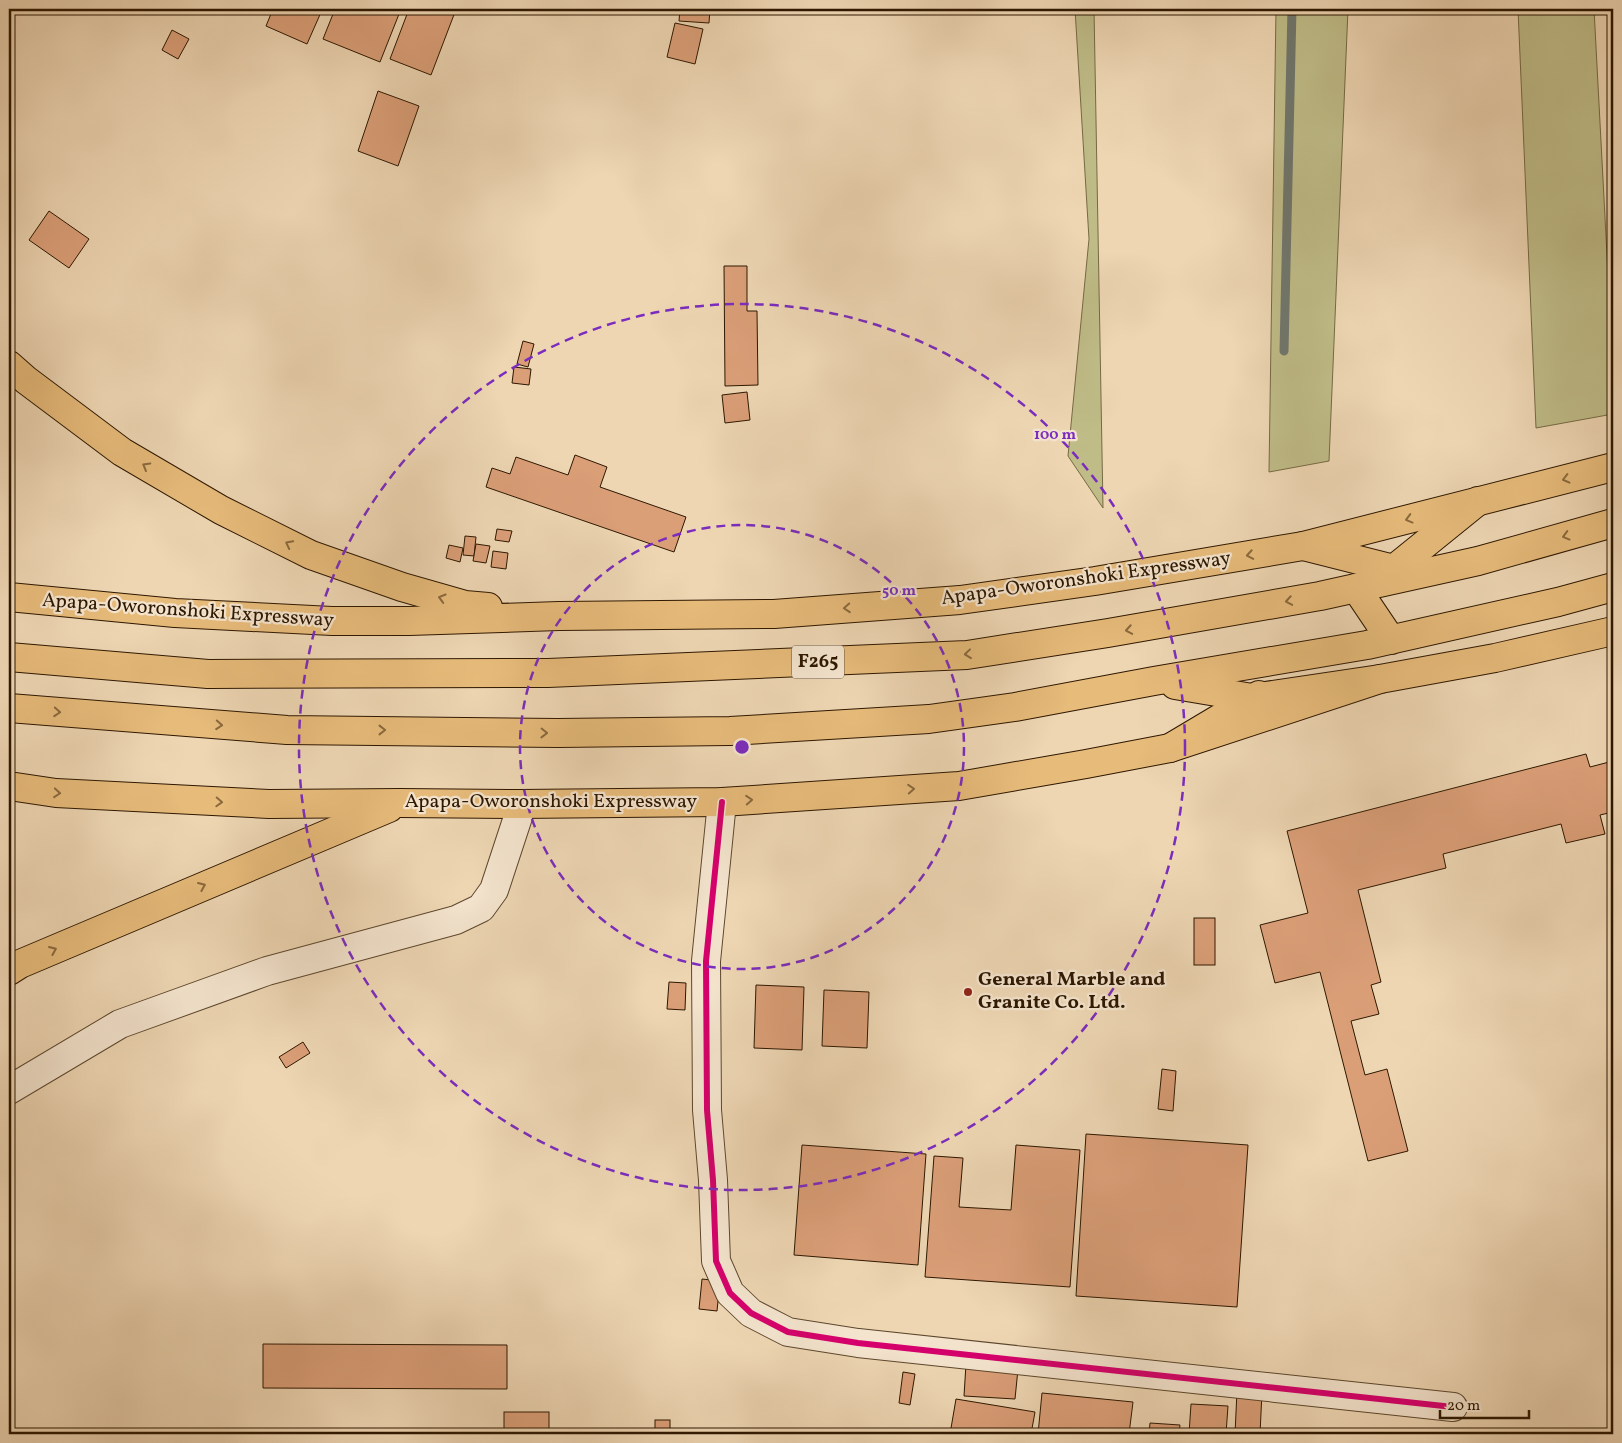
<svg xmlns="http://www.w3.org/2000/svg" width="1622" height="1443" viewBox="0 0 1622 1443" font-family="Vollkorn,serif">
<style>
.green{fill:#bfbc88;stroke:#766a44}
.lines{fill:none;stroke-linecap:round;stroke-linejoin:round}
.stream{stroke:#70776d;stroke-width:9}
.building{fill:#db9f78;stroke:#2d1700}
.minor-casing{stroke:#5d472d;stroke-width:30}
.major-casing{stroke:#2d1700;stroke-width:30}
.highway-casing{stroke:#2d1700;stroke-width:30}
.minor{stroke:#f4e4ce;stroke-width:28}
.major{stroke:#e7bb7a;stroke-width:28}
.highway{stroke:#e7bb7a;stroke-width:28}
.cycleway-casing{stroke:#f4e4ce;stroke-width:9}
.cycleway{stroke:#d6006c;stroke-width:6}
.oneway{stroke:#8a693d}
.ring{fill:none;stroke:#7b2cbf;stroke-width:2.5;stroke-dasharray:9 6}
.poi-dot{fill:#8f2418;stroke:#f4e4ce;stroke-width:2}
.labels{text-anchor:middle;dominant-baseline:central;stroke-width:4.5;stroke-linejoin:round;paint-order:stroke}
.shield{fill:#f4e4ce;stroke:#69543e;stroke-width:1}
.shield-label{font-size:19px;font-weight:bold;fill:#2d1700}
.street-label{font-size:20px;fill:#2d1700;stroke:#f4e4ce}
.poi-label{font-size:20px;font-weight:bold;fill:#2d1700;stroke:#f4e4ce;text-anchor:start}
.centre{fill:#7b2cbf;stroke:#f4e4ce;stroke-width:2.5}
.ring-label{font-size:15px;text-anchor:middle;font-weight:bold;fill:#7b2cbf;stroke:#f4e4ce;stroke-width:4.5;stroke-linejoin:round;paint-order:stroke}
</style>
<rect width="100%" height="100%" fill="#eed6b3"/>
<filter id="stains"><feTurbulence type="fractalNoise" baseFrequency=".004" numOctaves="4"/><feColorMatrix values="0 0 0 0 .2 0 0 0 0 .09 0 0 0 0 .02 0 0 0 .5 -.17"/></filter>
<radialGradient id="worn" r=".72"><stop offset=".6" stop-color="#630" stop-opacity="0"/><stop offset="1" stop-color="#630" stop-opacity=".3"/></radialGradient>
<g class="green">
<polygon points="1075,9 1094,9 1103,508 1068,456 1089,239"/>
<polygon points="1276,9 1348,9 1329,461 1269,472"/>
<polygon points="1518,9 1594,9 1613,369 1613,414 1536,428"/>
</g>
<g class="lines">
<polyline class="stream" points="1284,351 1292,9"/>
</g>
<g class="building">
<polygon points="273,9 320,9 322,10 307,44 266,26"/>
<polygon points="335,9 401,9 380,62 323,39"/>
<polygon points="409,9 447,9 455,12 431,75 390,59"/>
<polygon points="680,9 710,9 709,23 679,21"/>
<polygon points="675,23 703,29 695,64 667,57"/>
<polygon points="172,30 189,39 178,59 162,50"/>
<polygon points="378,91 419,106 398,166 358,151"/>
<polygon points="49,211 89,239 69,268 29,240"/>
<polygon points="724,266 747,266 747,311 757,311 758,385 725,386"/>
<polygon points="523,341 534,344 528,367 517,364"/>
<polygon points="514,367 531,369 529,385 512,383"/>
<polygon points="747,392 750,420 725,423 722,395"/>
<polygon points="575,455 607,467 600,487 686,517 674,552 486,487 492,468 510,474 516,457 568,475"/>
<polygon points="497,529 512,531 509,542 495,540"/>
<polygon points="465,536 476,537 474,556 463,555"/>
<polygon points="476,544 490,546 486,563 473,561"/>
<polygon points="449,545 463,548 460,562 446,558"/>
<polygon points="493,551 508,553 506,569 491,567"/>
<polygon points="1586,754 1590,767 1613,761 1613,812 1600,815 1605,834 1566,843 1561,824 1443,854 1446,868 1358,890 1381,982 1371,985 1379,1014 1351,1021 1365,1075 1387,1069 1408,1151 1368,1161 1320,972 1275,983 1260,925 1308,913 1287,831"/>
<rect x="1194" y="918" width="21" height="47"/>
<polygon points="669,982 686,983 685,1010 667,1009"/>
<polygon points="756,985 804,987 802,1050 754,1048"/>
<polygon points="824,990 869,992 867,1048 822,1046"/>
<polygon points="303,1042 310,1053 286,1068 279,1057"/>
<polygon points="1162,1069 1176,1071 1173,1111 1158,1109"/>
<polygon points="1086,1134 1248,1145 1237,1307 1076,1296"/>
<polygon points="802,1145 926,1154 918,1265 794,1255"/>
<polygon points="1016,1145 1080,1150 1070,1287 925,1277 934,1156 963,1158 959,1207 1011,1210"/>
<polygon points="702,1279 720,1281 717,1311 699,1309"/>
<polygon points="263,1344 507,1345 507,1389 263,1388"/>
<polygon points="966,1364 1018,1369 1015,1399 964,1396"/>
<polygon points="903,1372 915,1374 910,1405 899,1403"/>
<polygon points="1237,1391 1262,1392 1260,1434 1235,1434"/>
<polygon points="1042,1393 1133,1402 1129,1434 1038,1434"/>
<polygon points="956,1399 1035,1412 1031,1434 950,1434"/>
<polygon points="1191,1404 1228,1406 1226,1434 1189,1434"/>
<rect x="504" y="1412" width="45" height="22"/>
<rect x="655" y="1420" width="15" height="14"/>
<polygon points="1150,1423 1180,1425 1179,1434 1149,1434"/>
</g>
<g class="lines">
<defs>
<g id="minor">
<polyline points="722,802 706,961 707,1110 713,1180 716,1261 730,1293 751,1313 788,1332 858,1343 1453,1407"/>
<polyline points="9,1090 120,1024 267,971 456,920 481,908 494,890 518,817 519,804"/>
</g>
<g id="major">
<polyline points="9,365 26,380 122,452 221,510 311,555 402,587 465,605 488,607"/>
<polyline points="9,597 175,613 332,621 409,621 559,616 774,614 960,600 1095,581 1303,546 1613,467"/>
<polyline points="9,786 56,793 269,804 400,803 519,804 722,802 959,786 1086,764 1170,748 1380,679 1495,658 1613,631"/>
<polyline points="9,971 20,964 389,808"/>
</g>
<g id="highway">
<polyline points="1303,546 1394,569 1402,569"/>
<polyline points="1380,575 1394,569 1478,501"/>
<polyline points="1356,588 1391,640"/>
<polyline points="9,657 208,674 548,673 967,655 1108,633 1320,596 1478,561 1613,523"/>
<polyline points="1175,685 1252,698 1380,679"/>
<polyline points="9,708 287,730 558,733 730,731 929,719 1015,707 1154,681 1367,645 1558,602 1613,587"/>
<polyline points="1170,748 1259,695"/>
</g>
</defs>
<use href="#minor" class="minor-casing"/>
<use href="#major" class="major-casing"/>
<use href="#highway" class="highway-casing"/>
<use href="#minor" class="minor"/>
<use href="#major" class="major"/>
<use href="#highway" class="highway"/>
<defs>
<polyline id="cycleway" points="722,802 706,961 707,1110 713,1180 716,1261 730,1293 751,1313 788,1332 858,1343 1453,1407"/>
</defs>
<use href="#cycleway" class="cycleway-casing"/>
<use href="#cycleway" class="cycleway"/>
</g>
<defs><path id="oneway-chevron" d="M-2-3.5L2.5 0L-2 3.5" fill="none" stroke-width="1.6" stroke-linecap="round" stroke-linejoin="round" transform="scale(1.25)"/></defs>
<g class="oneway">
<use href="#oneway-chevron" transform="translate(146 466) rotate(-150)"/>
<use href="#oneway-chevron" transform="translate(1566 479) rotate(166)"/>
<use href="#oneway-chevron" transform="translate(1409 519) rotate(165)"/>
<use href="#oneway-chevron" transform="translate(1566 536) rotate(165)"/>
<use href="#oneway-chevron" transform="translate(289 544) rotate(-153)"/>
<use href="#oneway-chevron" transform="translate(1250 555) rotate(170)"/>
<use href="#oneway-chevron" transform="translate(442 598) rotate(-164)"/>
<use href="#oneway-chevron" transform="translate(1289 601) rotate(170)"/>
<use href="#oneway-chevron" transform="translate(847 608) rotate(176)"/>
<use href="#oneway-chevron" transform="translate(1129 630) rotate(170)"/>
<use href="#oneway-chevron" transform="translate(968 654) rotate(174)"/>
<use href="#oneway-chevron" transform="translate(57 712) rotate(4)"/>
<use href="#oneway-chevron" transform="translate(219 725) rotate(4)"/>
<use href="#oneway-chevron" transform="translate(382 730)"/>
<use href="#oneway-chevron" transform="translate(544 733) rotate(1)"/>
<use href="#oneway-chevron" transform="translate(911 789) rotate(-4)"/>
<use href="#oneway-chevron" transform="translate(57 793) rotate(5)"/>
<use href="#oneway-chevron" transform="translate(749 800) rotate(-4)"/>
<use href="#oneway-chevron" transform="translate(219 802) rotate(3)"/>
<use href="#oneway-chevron" transform="translate(202 886) rotate(-23)"/>
<use href="#oneway-chevron" transform="translate(53 950) rotate(-23)"/>
</g>
<g class="ring">
<circle cx="742" cy="747" r="222"/>
<circle cx="742" cy="747" r="443"/>
</g>
<circle class="poi-dot" cx="968" cy="992" r="5"/>
<g class="labels">
<rect class="shield" x="792" y="645.5" width="52" height="33" rx="4"/>
<g class="shield-label">
<text x="818" y="662">F265</text>
</g>
<g class="street-label">
<text transform="translate(1086 579) rotate(-8)">Apapa-Oworonshoki Expressway</text>
<text transform="translate(188 611) rotate(4)">Apapa-Oworonshoki Expressway</text>
<text x="551" y="802">Apapa-Oworonshoki Expressway</text>
</g>
<g class="poi-label">
<text x="978" y="980">General Marble and<tspan x="978" dy="23">Granite Co. Ltd.</tspan></text>
</g>
</g>
<circle cx="742" cy="747" r="8" class="centre"/>
<g class="ring-label">
<text x="1055" y="439">100 m</text>
<text x="899" y="595">50 m</text>
</g>
<rect width="1622" height="1443" fill="none" stroke="#eed6b3" stroke-width="30"/>
<rect x="10" y="10" width="1602" height="1423" fill="none" stroke="#2d1700" stroke-width="2.5"/>
<rect x="15" y="15" width="1592" height="1413" fill="none" stroke="#2d1700"/>
<path d="M1440 1410v8h89v-8" fill="none" stroke="#2d1700" stroke-width="2.5"/>
<text x="1447" y="1410" font-size="15" fill="#2d1700" stroke="#f4e4ce" stroke-width="4" paint-order="stroke">20 m</text>
<rect width="100%" height="100%" filter="url(#stains)"/>
<rect width="100%" height="100%" fill="url(#worn)"/>
</svg>
